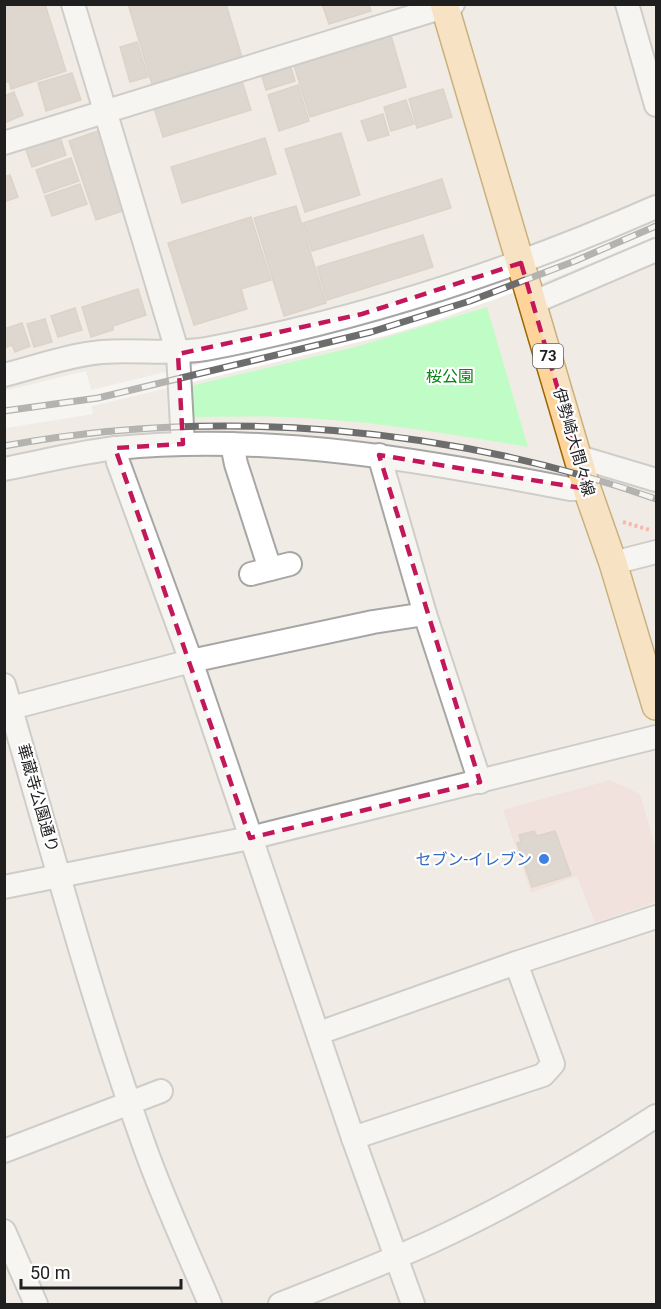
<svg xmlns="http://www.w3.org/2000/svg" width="661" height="1309" viewBox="0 0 661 1309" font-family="Roboto,'Noto Sans JP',sans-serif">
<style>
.commercial{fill:#f2d5d3}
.park{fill:#c0fcc5}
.pier{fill:#fff}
.building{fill:#c5bcb4;stroke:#c3b3a6;stroke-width:1.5}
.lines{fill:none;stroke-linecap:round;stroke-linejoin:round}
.minor-casing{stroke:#a6a6a6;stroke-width:26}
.major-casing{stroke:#9a6800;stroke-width:30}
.path{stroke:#ff7767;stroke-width:4;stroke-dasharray:3 3;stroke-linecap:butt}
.minor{stroke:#fff;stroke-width:22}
.major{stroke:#ffd49b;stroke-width:27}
.rail-casing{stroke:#6d6d6d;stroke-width:7}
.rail{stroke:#fff;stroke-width:4.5;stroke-dasharray:14;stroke-linecap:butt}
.marked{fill:none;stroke:#c2185b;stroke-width:4.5;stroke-dasharray:12 8;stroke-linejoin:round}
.shop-dot{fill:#3f7fe0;stroke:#fff;stroke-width:2}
.labels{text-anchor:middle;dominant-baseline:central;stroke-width:4.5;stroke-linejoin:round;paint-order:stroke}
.shield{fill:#fff;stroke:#626262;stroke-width:1.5}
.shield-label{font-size:15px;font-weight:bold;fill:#1f1f1f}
.park-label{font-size:16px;fill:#078312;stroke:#fff}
.street-label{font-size:16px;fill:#1f1f1f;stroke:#fff}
.shop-label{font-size:16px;fill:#366cbe;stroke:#fff;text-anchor:end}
</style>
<rect width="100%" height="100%" fill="#f0ece5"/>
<polygon class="commercial" points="610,780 640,794 656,849 656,902 595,923 577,876 531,893 503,810"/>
<path class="park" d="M 487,307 L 528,447 C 447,433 365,420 283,417 C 251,416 219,417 187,417 L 186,387 L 355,347 Z"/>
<polygon class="pier" points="656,217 656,236 554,278 434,321 388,335 92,406 93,414 5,428 4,391 86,371 91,390 317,336 406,312 483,287"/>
<g class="building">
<polygon points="4,4 45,4 66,71 11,89 9,81 4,83"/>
<polygon points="128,4 226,4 242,57 152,84"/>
<polygon points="322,4 369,4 371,11 329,24"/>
<polygon points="389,29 406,87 310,117 292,59"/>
<polygon points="137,42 148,77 130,82 120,47"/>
<polygon points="289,61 295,81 266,90 260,70"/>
<polygon points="72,73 81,100 46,111 38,83"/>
<polygon points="241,78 251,110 163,137 153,105"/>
<polygon points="298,85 309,121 279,131 268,95"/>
<polygon points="443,89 452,117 417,128 409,99"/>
<polygon points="14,92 23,115 4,123 4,96"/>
<polygon points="406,100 414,124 391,131 384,107"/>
<polygon points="383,114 389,135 368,141 361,121"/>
<polygon points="101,130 128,209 96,220 69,141"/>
<polygon points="341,133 360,195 305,212 285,149"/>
<polygon points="59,134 66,155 32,167 25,147"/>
<polygon points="265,138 276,174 182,203 171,167"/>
<polygon points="71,158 79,181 44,193 36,170"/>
<polygon points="10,175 18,197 4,202 4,177"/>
<polygon points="442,179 451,208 312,251 303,223"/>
<polygon points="80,184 87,204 52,216 45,196"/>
<polygon points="296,206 326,303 284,316 254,218"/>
<polygon points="251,217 271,280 241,289 247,309 194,325 168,243"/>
<polygon points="423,235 433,267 327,300 317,267"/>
<polygon points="138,289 146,315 113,326 113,330 91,337 82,307"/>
<polygon points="75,308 82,330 58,337 51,316"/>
<polygon points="45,319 52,342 34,347 27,324"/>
<polygon points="22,323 30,346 15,352 12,345 4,348 4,329"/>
<polygon points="534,831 537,836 555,831 571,875 532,887 517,843 521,842 519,835"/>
</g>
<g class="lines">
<defs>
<g id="minor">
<polyline points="73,4 178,354 183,444"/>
<polyline points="627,4 656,105"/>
<polyline points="4,143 453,4"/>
<polyline points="532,303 656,250"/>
<path d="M 4,375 C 36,367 69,355 102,352 C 137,349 171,355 206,349 C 362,319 511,271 656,207"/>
<polyline points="232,444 236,464 270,569"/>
<polyline points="115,448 118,462 191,661 353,1138 413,1304"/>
<polyline points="379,455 425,614"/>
<polyline points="579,457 656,480"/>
<path d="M 4,469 C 41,462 79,452 117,448 C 269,433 422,460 570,489 L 587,489"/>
<polyline points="613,563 656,552"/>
<polyline points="251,574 290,564"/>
<path d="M 4,685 C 49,839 90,995 144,1145 C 163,1199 188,1252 210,1304"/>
<polyline points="11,708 191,661 373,622 425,614 480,782"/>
<polyline points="4,887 250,838 656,737"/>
<polyline points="319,1033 516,963 656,917"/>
<polyline points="353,1138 543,1075 553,1064 516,963"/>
<polyline points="4,1151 161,1091"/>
<polyline points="4,1231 36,1304"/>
<path d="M 280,1304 C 331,1284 383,1264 433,1241 C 511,1205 585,1162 656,1116"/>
</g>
<polyline id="major" points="444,4 587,489 613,563 656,706"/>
</defs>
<use href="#minor" class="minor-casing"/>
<use href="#major" class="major-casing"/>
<polyline class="path" points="623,522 650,530"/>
<use href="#minor" class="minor"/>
<use href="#major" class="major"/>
<defs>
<g id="rail">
<polyline points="4,411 98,398 371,332 470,301 575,261 656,226"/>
<path d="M 4,446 C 218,406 452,427 656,499"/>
</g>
</defs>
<use href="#rail" class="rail-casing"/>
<use href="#rail" class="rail"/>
</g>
<path d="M0 0H661V1309H0ZM 521,263 L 587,489 L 379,455 L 480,782 L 250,838 L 115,448 L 183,444 L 178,354 L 362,314 Z" fill="#f0ece5" fill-opacity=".55" fill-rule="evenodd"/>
<path class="marked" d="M 521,263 L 587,489 L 379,455 L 480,782 L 250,838 L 115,448 L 183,444 L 178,354 L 362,314 Z"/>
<circle class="shop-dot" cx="544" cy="859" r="6"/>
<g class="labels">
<rect class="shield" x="533" y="344" width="30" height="24" rx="4.5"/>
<g class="shield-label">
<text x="548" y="356">73</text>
</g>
<g class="park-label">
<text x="450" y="376">桜公園</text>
</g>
<g class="street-label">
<text transform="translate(574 442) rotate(74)">伊勢崎大間々線</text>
<text transform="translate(38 798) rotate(74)">華蔵寺公園通り</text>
</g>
<g class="shop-label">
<text x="532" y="859">セブン-イレブン</text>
</g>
</g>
<rect width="661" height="1309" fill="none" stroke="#1f1f1f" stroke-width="12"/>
<path d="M21 1279v9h160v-9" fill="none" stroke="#1f1f1f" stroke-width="3"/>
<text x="30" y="1279" font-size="18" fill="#1f1f1f" stroke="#ffffff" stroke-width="4.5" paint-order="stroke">50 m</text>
</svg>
